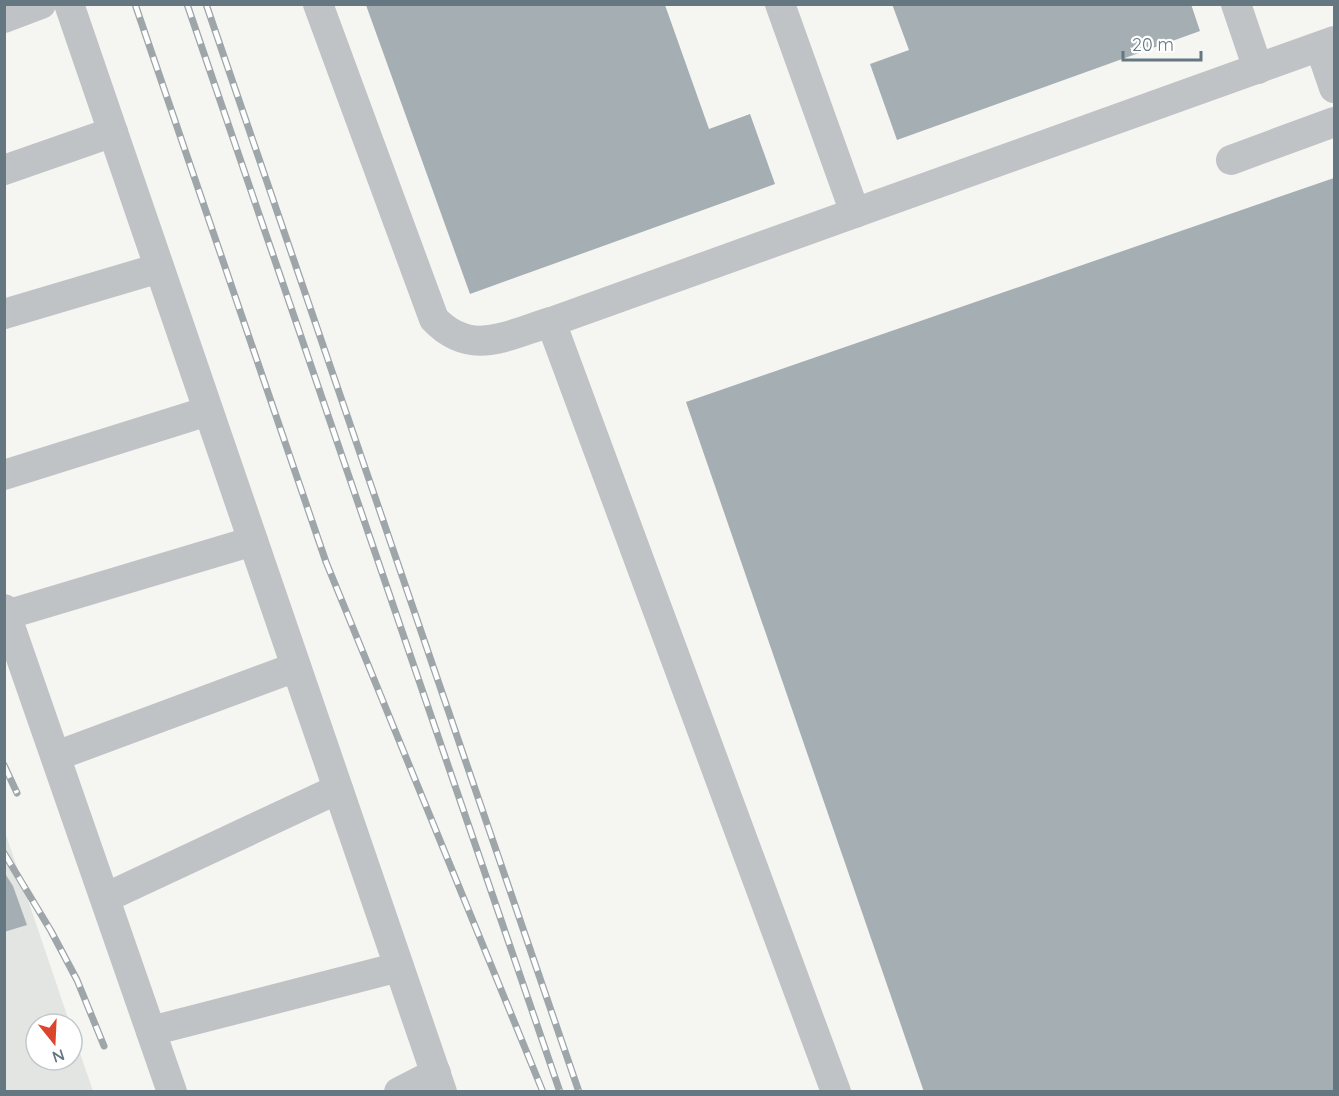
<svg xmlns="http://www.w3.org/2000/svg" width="1339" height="1096" viewBox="0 0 1339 1096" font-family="Quicksand,sans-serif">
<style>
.built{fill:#e3e5e3}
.building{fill:#a5afb3}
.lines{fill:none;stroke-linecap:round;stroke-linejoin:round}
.minor{stroke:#bfc3c6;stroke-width:30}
.rail-casing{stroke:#9ea6aa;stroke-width:7}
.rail{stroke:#fff;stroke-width:4.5;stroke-dasharray:14;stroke-linecap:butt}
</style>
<rect width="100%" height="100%" fill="#f5f5f2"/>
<polygon class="built" points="4,829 70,1024 36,1024 36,1060 72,1060 72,1030 93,1091 5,1091"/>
<g class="building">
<polygon points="892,4 1191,4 1200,31 897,140 870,64 909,50"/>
<polygon points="366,5 665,5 709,129 750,114 775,184 470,294"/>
<polygon points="1334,178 1334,1092 924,1092 686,402"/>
<polygon points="4,872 13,886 27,925 4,932"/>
</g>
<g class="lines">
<g class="minor">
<polyline points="69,4 442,1092"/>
<path d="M 318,4 L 434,319 C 471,358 507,335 551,322"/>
<polyline points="780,4 855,213"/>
<polyline points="1236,4 1258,69"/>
<polyline points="4,18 41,4"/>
<polyline points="1320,47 1334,88"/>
<polyline points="1231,160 1334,122"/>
<polyline points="4,170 113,132"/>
<polyline points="4,314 159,268"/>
<polyline points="4,475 208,411"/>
<polyline points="4,609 172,1092"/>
<polyline points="6,615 253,541"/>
<polyline points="56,756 296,667"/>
<polyline points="105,898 338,789"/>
<polyline points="151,1031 399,967"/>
<polyline points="399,1092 436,1073"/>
<polyline points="836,1092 551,322 1334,41"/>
</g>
<defs>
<g id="rail">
<polyline points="135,4 326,562 543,1092"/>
<polyline points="187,4 560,1092"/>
<polyline points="206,4 579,1092"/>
<polyline points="4,765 17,793"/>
<polyline points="4,853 51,931 77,980 104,1046"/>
</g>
</defs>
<use href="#rail" class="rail-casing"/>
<use href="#rail" class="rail"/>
</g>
<rect width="1339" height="1096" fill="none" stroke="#657882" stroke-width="12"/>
<g transform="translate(54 1042) rotate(162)"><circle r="28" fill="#ffffff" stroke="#c1c9cd" stroke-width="1.5"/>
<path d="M0-4.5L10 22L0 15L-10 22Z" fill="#db452c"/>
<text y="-9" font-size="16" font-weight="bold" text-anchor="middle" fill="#657882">N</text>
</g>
<path d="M1123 51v9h78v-9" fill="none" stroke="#657882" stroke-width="3"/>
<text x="1132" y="51" font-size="18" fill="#657882" stroke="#ffffff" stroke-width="4.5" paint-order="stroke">20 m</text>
</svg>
